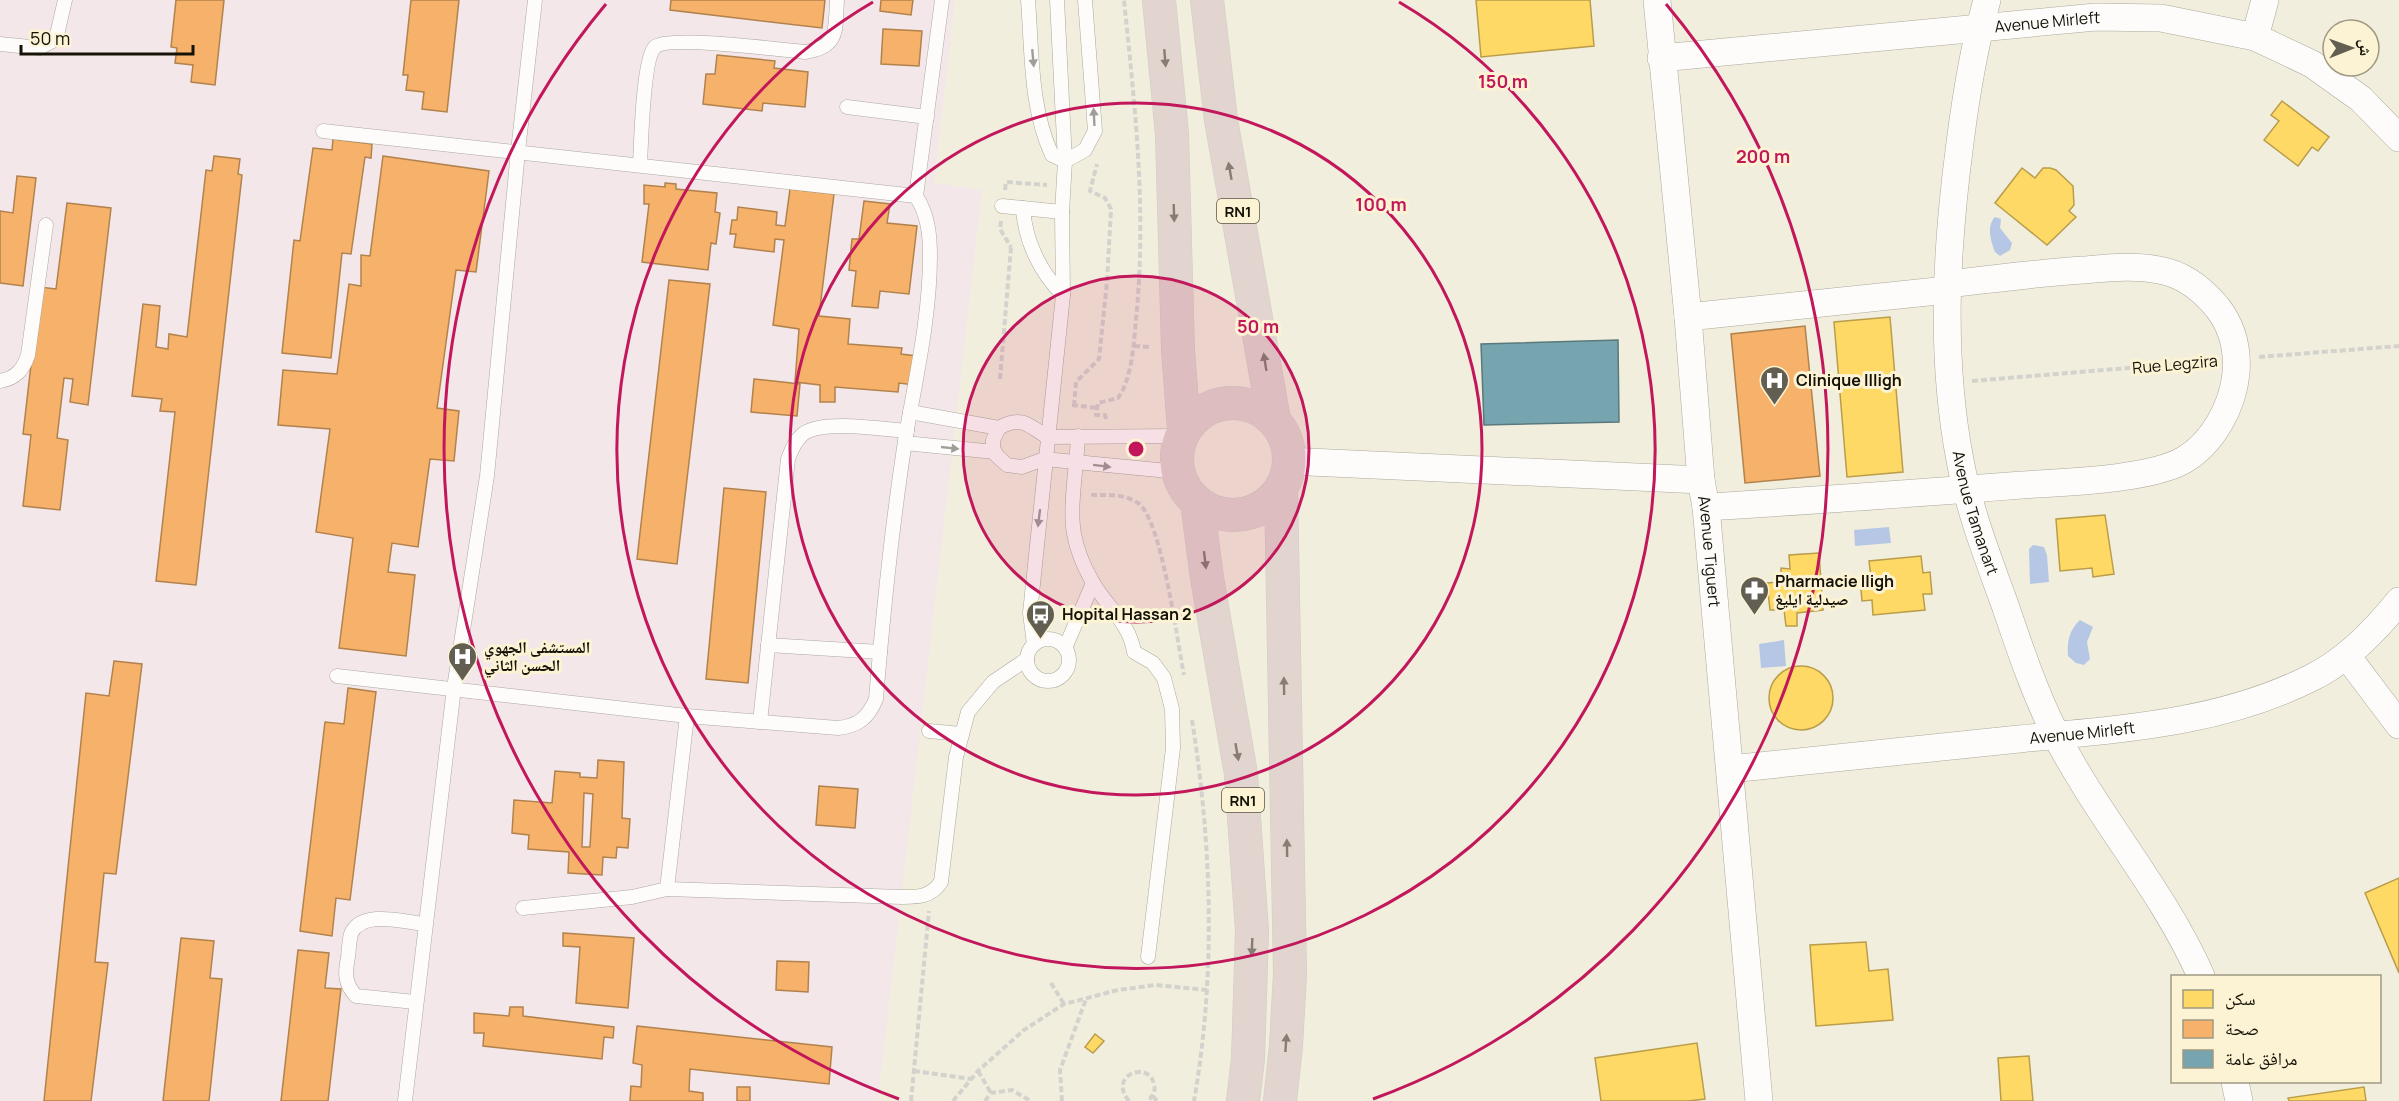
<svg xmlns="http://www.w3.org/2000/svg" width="2399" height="1101" viewBox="0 0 2399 1101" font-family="Manrope,'Noto Naskh Arabic',sans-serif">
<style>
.medical{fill:#f3e7e9}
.water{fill:#b6c7e6}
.homes{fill:#ffd966;stroke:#b99d4a;stroke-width:1.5}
.health{fill:#f6b26b;stroke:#b2824d;stroke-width:1.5;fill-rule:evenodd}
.public{fill:#76a5af;stroke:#59797d;stroke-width:1.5}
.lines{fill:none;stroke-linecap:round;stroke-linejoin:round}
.lane-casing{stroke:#aca99c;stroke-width:15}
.street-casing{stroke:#aca99c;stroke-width:28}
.highway-casing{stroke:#d0cec6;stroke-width:34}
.path{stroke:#d3d2cd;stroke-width:4;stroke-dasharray:6 3;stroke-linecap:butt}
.lane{stroke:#fdfcfa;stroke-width:14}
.street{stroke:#fdfcfa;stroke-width:27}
.highway{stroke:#e2d4ce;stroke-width:33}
.oneway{fill:#a09e99}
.oneway2{fill:#867d74}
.ring{fill:none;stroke:#c2185b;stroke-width:3}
.labels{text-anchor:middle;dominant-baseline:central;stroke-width:6;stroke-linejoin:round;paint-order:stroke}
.shield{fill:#fbf3d4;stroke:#5a5644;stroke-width:1.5}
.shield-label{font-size:15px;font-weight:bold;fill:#151207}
.street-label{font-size:16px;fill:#151207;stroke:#fbf3d4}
.poi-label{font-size:16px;font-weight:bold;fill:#151207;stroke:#fbf3d4;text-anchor:start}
.centre{fill:#c2185b;stroke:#fbf3d4;stroke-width:3}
.ring-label{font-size:18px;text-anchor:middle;font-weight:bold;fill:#c2185b;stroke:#fbf3d4;stroke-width:6;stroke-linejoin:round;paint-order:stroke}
</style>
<rect width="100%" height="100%" fill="#f2eedd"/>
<polygon class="medical" points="0,0 955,0 934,183 982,190 878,1101 0,1101"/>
<g class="water">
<path d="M 1995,217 L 2001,219 L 2000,228 L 2012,243 L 2010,250 L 2000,256 L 1995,252 C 1991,241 1986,226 1995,217 Z"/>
<polygon points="1889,527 1891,543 1855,546 1854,530"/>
<polygon points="2033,545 2044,547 2047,555 2049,582 2030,584 2029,549"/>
<path d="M 2080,620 L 2093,627 L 2087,642 L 2090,659 L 2084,665 L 2076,663 L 2068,656 C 2067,642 2069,630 2080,620 Z"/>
<polygon points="1784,640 1786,666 1761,668 1759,644"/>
</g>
<g class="homes">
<polygon points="1476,0 1590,0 1594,46 1481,57"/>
<polygon points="2282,101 2329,137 2318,151 2312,147 2298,166 2264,140 2279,121 2271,115"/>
<polygon points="2022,168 2035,178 2043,168 2050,168 2056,170 2073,186 2074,205 2069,211 2076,217 2047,245 1995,203"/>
<polygon points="1890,317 1903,472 1847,477 1834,322"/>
<polygon points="2105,515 2114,574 2093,577 2092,568 2060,571 2056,519"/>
<polygon points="1819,553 1823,610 1797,613 1797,626 1786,626 1784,610 1770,610 1767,583 1781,582 1781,568 1790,569 1789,555"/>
<polygon points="1921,556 1923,573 1930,572 1932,594 1923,594 1925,610 1873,615 1872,600 1862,601 1860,578 1871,577 1869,561"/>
<circle cx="1801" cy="698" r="32"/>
<polygon points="2399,878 2399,973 2365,893"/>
<polygon points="1866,942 1869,971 1888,969 1893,1020 1816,1026 1810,945"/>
<polygon points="1095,1034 1104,1041 1093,1053 1085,1047"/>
<polygon points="1697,1043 1705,1099 1688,1101 1601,1101 1595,1058"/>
<polygon points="2029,1056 2033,1101 2001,1101 1998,1058"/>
<polygon points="2364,1087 2366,1101 2289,1101 2288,1098"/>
</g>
<g class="health">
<polygon points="176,0 224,0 215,85 191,82 193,65 175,63 177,48 171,47"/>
<polygon points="411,0 459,0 447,112 422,109 424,92 406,90 408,75 403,75"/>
<polygon points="671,0 825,0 822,28 670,10"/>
<polygon points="881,0 913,0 911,15 880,11"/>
<polygon points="883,29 922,31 919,66 881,64"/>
<polygon points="717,55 775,61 774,68 808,72 805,107 763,103 762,111 703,104 706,74 715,74"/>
<polygon points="333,139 372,144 371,158 365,157 351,254 342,253 331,358 282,353 294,240 300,241 313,148 332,150"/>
<polygon points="214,156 240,159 238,174 242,175 196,585 156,581 175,412 160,411 162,399 132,396 143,304 160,306 156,347 168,349 169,334 187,337 206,170 212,171"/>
<polygon points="383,156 489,171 476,272 456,270 437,408 459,411 454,461 430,459 418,547 392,543 388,572 415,575 406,656 339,648 353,538 316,532 330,429 278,425 283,370 337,374 349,284 361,286 361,255 370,256"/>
<polygon points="17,176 36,178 23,286 0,283 0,211 13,213"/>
<polygon points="665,183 676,184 676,189 717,193 715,212 720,213 716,244 711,243 708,270 642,262 649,204 644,204 644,185 665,187"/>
<polygon points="790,189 834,194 819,316 850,319 848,344 902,348 901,354 917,356 914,385 899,383 898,392 835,387 835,402 820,402 820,385 795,382 799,329 773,325 784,240 775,239 774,252 734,247 736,234 730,234 732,220 737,220 738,207 777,212 776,225 785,226"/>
<polygon points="864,201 890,204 887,223 917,226 909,294 880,291 878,308 852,306 856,271 849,270 852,239 859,239"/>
<polygon points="67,203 111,208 88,405 70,402 73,379 64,378 57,438 68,440 60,510 23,506 31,435 23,434 40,287 56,289"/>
<polygon points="669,280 710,284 677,564 637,559"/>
<polygon points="1805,326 1820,476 1745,483 1731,334"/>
<polygon points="754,379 800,384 797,416 751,412"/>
<polygon points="724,488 766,492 748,683 706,679"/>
<polygon points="114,661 142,664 116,874 104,873 95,962 108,963 91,1101 44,1101 86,693 109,696"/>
<polygon points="348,688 376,692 350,900 336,898 332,936 300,931 325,722 344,724"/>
<path d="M 598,760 L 624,762 L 622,818 L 630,819 L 628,848 L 617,847 L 616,858 L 603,857 L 602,875 L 568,873 L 569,852 L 528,849 L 529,835 L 512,833 L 514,800 L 552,803 L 555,771 L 580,773 L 580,777 L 597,778 ZM 584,793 L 593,794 L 590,847 L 582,847 Z"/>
<polygon points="819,786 858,789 855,828 816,825"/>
<polygon points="563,933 634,938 628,1008 576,1003 580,947 563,946"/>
<polygon points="181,938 214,941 210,978 222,979 209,1101 163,1101"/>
<polygon points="298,950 329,953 325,988 341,989 328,1101 281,1101"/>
<polygon points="777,961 809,962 808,992 776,990"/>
<polygon points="510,1007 523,1007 523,1016 614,1027 613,1038 604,1037 602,1059 483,1046 484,1033 474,1033 474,1013 509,1016"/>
<polygon points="637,1026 832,1047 829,1084 690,1069 689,1091 703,1093 703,1101 630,1101 631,1086 641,1087 642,1065 633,1063"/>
<rect x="737" y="1087" width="13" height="14"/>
</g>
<polygon class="public" points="1618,340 1619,422 1484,425 1481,344"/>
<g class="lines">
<defs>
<g id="lane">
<path d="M 1028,0 C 1032,51 1030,108 1052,155 L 1065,161 L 1085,150 L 1095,131 L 1085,0"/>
<polyline points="0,44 39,48 56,39 65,0"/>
<polyline points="847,107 927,117"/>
<polyline points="323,131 916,196"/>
<path d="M 640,165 C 641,145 643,58 655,47 C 668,35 783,50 805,52 C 840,47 835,29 837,0"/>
<polyline points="1002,206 1062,212"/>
<path d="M 1023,208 C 1025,241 1040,272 1063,295"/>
<path d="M 0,381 C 16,378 23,370 28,355 L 46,225"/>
<polyline points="910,412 999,428"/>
<path d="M 1078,436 C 1077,465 1069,507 1074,534 C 1077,550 1084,567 1092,581 C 1105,605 1130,623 1134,652 L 1153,663 L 1164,678 L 1172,709 L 1173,748 L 1148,957"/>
<polyline points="905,443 995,452"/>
<path d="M 1179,472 L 1044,459 L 1022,467 L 1007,465 L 996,455 L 993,448 L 993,440 L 999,428 C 1020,415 1029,425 1047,437 L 1181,436"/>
<circle cx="1048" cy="660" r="21"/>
<polyline points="1034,644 1030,613 1063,295 1062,212 1065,161 1057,0"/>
<polyline points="768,645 880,652"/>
<polyline points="1065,648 1093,583"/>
<path d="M 337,676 L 687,716 L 838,728 C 858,726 868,718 876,699 C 883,613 892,526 905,441 C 915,381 930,318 930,256 C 930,234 928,215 916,196 L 942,0"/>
<path d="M 760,722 L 788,459 C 792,449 795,441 803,434 C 822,419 882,429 907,431"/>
<polyline points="929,731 962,734"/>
<polyline points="667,889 687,716"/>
<path d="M 523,908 L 632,897 L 667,889 L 902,897 C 918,897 931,897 941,882 L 956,757 L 968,712 L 993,682 L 1027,659"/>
<path d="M 415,1002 L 356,996 C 344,983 345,973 348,957 C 349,950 349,941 351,934 C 362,909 404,922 425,924"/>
<polyline points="405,1101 454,688 487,476 518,151 535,0"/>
</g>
<g id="street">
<path id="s1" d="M 1657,0 L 1688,317 L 1701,480 L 1706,507 L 1759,1101"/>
<path id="s2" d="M 1987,0 C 1974,47 1966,95 1960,143 C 1946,248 1940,356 1960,460 C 1969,510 1988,558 2005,605 C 2020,649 2035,694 2056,735 C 2099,819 2163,890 2201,976"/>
<polyline points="2255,37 2265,0"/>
<path id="s3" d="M 1661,58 L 2096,17 L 2161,18 L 2255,37 L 2312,64 L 2361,99 L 2399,138"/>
<polyline points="1688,317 1947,290"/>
<polyline points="1288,461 1701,480"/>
<path d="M 1706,507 C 1812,501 1917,493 2022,485 C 2064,482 2149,480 2184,460 C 2213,443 2233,406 2236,373 C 2238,349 2232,326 2217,307 C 2202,289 2183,274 2159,270 C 2134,265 2108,268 2083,270 C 2038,273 1992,279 1947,284"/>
<polyline points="2347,656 2399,725"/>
<path id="s4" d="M 1730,769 C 1827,759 1923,749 2019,739 C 2120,729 2219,724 2311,678 C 2346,661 2375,631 2399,601"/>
<polyline points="2235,1082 2239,1101"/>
</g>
<g id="highway">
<polyline points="1159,0 1172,134 1178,350 1184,429"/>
<polyline points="1207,0 1221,120 1274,420"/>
<circle cx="1233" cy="459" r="56"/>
<polyline points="1197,502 1207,578 1241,774 1252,931 1248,1059 1243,1101"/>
<polyline points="1280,1101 1286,1046 1290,974 1281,490"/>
</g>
</defs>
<use href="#lane" class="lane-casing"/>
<use href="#street" class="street-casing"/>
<use href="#highway" class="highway-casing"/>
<g class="path">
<polyline points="1005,190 1006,182 1047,185"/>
<polyline points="1001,221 1000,229 1011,247"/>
<polyline points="1134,346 1151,347"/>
<polyline points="2259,357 2399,346"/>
<polyline points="1000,379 1011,247"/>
<polyline points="1972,381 2213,361"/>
<polyline points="1072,405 1097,408"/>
<polyline points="1074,406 1076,382 1099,359 1107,282 1111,209 1105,198 1090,191 1097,164"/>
<path d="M 1106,419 L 1105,415 L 1096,415 L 1098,403 L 1118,398 C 1132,379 1134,342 1136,319 C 1147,210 1135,108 1124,0"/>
<path d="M 1093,493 L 1093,495 C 1108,495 1125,494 1138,503 C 1162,520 1177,641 1184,675"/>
<path d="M 1192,720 C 1212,846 1216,975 1194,1101"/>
<polyline points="1051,983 1064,1004"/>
<polyline points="914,1071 971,1079"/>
<polyline points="978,1071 991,1093"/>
<polyline points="1153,1096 1157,1101"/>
<polyline points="911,1101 929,911"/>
<polyline points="953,1101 978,1071 1024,1030 1064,1004 1118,990 1156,985 1207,990"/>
<polyline points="985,1101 991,1093 1012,1090 1031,1101"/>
<polyline points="1062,1101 1060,1070 1086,999"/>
<path d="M 1129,1101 C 1107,1075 1149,1060 1154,1084 C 1156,1091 1153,1096 1148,1101"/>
</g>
<use href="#lane" class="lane"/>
<use href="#street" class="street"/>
<use href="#highway" class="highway"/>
</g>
<defs><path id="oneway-solid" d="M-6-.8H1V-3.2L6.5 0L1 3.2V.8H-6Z" transform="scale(1.5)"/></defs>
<g class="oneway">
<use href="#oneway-solid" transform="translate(1033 58) rotate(85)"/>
<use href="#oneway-solid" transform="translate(1094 117) rotate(-93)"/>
<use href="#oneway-solid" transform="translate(950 448) rotate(6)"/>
<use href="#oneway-solid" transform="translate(1102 466) rotate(7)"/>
<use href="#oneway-solid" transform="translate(1039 518) rotate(97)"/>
</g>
<g class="oneway2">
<use href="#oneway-solid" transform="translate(1165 58) rotate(85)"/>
<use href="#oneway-solid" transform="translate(1230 171) rotate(-100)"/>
<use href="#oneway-solid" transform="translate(1174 213) rotate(88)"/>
<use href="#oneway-solid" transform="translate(1265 362) rotate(-99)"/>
<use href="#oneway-solid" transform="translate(1205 560) rotate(83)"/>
<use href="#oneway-solid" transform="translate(1284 686) rotate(-91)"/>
<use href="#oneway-solid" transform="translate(1237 752) rotate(80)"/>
<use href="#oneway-solid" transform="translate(1287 848) rotate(-91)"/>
<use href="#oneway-solid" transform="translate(1252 947) rotate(92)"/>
<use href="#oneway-solid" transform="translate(1286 1043) rotate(-86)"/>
</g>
<circle cx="1136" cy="449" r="173" fill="#c2185b" fill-opacity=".12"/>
<g class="ring">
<circle cx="1136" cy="449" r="173"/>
<circle cx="1136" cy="449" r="346"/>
<path d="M1399 2A519 519 0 1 1 873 2"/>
<path d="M899 1099A692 692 0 0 1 606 4M1666 4A692 692 0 0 1 1373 1099"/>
</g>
<defs>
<symbol id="hospital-pin" viewBox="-11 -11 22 30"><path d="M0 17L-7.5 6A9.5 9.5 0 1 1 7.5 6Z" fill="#625f52" stroke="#fbf3d4"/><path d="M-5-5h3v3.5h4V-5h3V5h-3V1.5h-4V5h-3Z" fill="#fff"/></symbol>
<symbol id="pharmacy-pin" viewBox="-11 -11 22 30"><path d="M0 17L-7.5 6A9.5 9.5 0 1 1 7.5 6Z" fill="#625f52" stroke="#fbf3d4"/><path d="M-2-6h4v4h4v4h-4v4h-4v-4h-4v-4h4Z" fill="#fff"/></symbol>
<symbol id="bus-pin" viewBox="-11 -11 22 30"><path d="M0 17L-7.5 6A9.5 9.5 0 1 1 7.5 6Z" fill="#625f52" stroke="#fbf3d4"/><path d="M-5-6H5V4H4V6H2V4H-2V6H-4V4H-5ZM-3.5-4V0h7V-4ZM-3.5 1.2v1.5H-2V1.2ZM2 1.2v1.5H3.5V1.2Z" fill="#fff"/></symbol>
</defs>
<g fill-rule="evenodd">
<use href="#hospital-pin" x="1758" y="364" width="33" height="45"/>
<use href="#pharmacy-pin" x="1738" y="574" width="33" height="45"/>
<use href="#bus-pin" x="1024" y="598" width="33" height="45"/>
<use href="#hospital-pin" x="446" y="640" width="33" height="45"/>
</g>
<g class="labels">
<g class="shield">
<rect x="1217" y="199" width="42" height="24" rx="4.5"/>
<rect x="1222" y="788" width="42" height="24" rx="4.5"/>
</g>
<g class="shield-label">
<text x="1238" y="211">RN1</text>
<text x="1243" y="800">RN1</text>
</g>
<g class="street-label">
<text stroke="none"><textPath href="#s3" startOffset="388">Avenue Mirleft</textPath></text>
<text transform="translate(2175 364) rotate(-5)">Rue Legzira</text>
<text stroke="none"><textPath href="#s2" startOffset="519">Avenue Tamanart</textPath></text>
<text stroke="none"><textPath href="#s1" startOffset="554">Avenue Tiguert</textPath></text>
<text stroke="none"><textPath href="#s4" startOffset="354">Avenue Mirleft</textPath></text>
</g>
<g class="poi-label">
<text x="1796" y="380">Clinique Illigh</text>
<text x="1775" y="581">Pharmacie Iligh<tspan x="1775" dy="18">صيدلية ايليغ</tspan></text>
<text x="1062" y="614">Hopital Hassan 2</text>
<text x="484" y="647">المستشفى الجهوي<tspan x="484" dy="18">الحسن الثاني</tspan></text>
</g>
</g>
<circle cx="1136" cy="449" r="9" class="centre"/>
<g class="ring-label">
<text x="1503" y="88">150 m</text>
<text x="1763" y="163">200 m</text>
<text x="1381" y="211">100 m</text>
<text x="1258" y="333">50 m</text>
</g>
<rect x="2171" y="975" width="210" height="108" fill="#fbf3d4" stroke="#9f9982" stroke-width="1.5"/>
<rect x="2183" y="990" width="30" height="18" fill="#ffd966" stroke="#9f9982" stroke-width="1.5"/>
<text x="2225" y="1005" font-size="18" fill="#151207">سكن</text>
<rect x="2183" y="1020" width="30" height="18" fill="#f6b26b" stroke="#9f9982" stroke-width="1.5"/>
<text x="2225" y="1035" font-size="18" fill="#151207">صحة</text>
<rect x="2183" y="1050" width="30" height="18" fill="#76a5af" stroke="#9f9982" stroke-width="1.5"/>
<text x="2225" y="1065" font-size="18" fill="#151207">مرافق عامة</text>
<g transform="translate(2351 48) rotate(89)"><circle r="28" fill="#fbf3d4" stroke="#9f9982" stroke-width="1.5"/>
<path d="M0-4.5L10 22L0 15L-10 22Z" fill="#625f52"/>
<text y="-9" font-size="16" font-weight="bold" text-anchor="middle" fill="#151207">ش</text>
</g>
<path d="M21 45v9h172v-9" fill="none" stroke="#151207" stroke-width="3"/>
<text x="30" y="45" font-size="18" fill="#151207" stroke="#fbf3d4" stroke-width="4.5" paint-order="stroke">50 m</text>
</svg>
